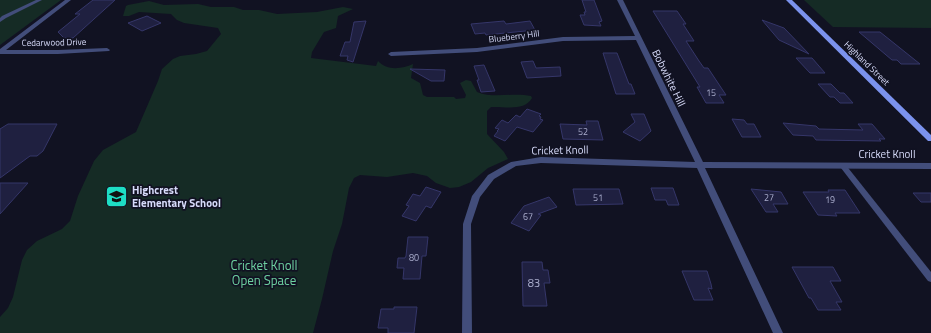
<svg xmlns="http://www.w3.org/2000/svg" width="931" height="333" viewBox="0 0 931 333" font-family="'Titillium Web',sans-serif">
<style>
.green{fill:#152b25}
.building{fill:#1f2040;stroke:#353669}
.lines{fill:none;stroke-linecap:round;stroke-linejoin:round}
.lane{fill:#424d7a;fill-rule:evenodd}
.street{fill:#424d7a;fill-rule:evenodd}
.secondary{fill:#7b92ed;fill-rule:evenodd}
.labels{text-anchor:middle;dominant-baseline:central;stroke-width:3.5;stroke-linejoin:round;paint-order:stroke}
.far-street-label{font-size:9px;fill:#d7dbfa;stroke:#111222}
.number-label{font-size:9px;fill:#a9accc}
.street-label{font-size:11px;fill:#d7dbfa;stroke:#111222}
.poi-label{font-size:11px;font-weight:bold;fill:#d7dbfa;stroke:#111222;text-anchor:start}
.near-number-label{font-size:11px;fill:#a9accc}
.near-park-label{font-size:13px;fill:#6dd0a0;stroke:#111222}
</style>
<rect width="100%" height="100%" fill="#111222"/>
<g class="green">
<polygon points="0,0 61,0 0,45"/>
<polygon points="804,0 931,0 931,28 833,27"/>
<path d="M 149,1 L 164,5 L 198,4 L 211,7 L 234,7 L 243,10 L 259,10 L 277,14 L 317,12 L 343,7 L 353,9 L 338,16 L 336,28 L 324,32 L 312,52 L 311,58 L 376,66 L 378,61 C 387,71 402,69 413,64 L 411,78 L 420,83 L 423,95 L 427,97 L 454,97 L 456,99 L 465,98 L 466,95 L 460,83 L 466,80 L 471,81 L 477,92 C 494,99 513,92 531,96 L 532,98 C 524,112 504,106 491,107 L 487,111 L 487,134 L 504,152 L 508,159 L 488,168 L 471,182 L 459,187 L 450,188 L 436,183 L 427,176 L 413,173 L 387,177 L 360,175 L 354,178 L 349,188 L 342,224 L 333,251 L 322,299 L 313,333 L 0,333 L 0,317 L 8,308 L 13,297 L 22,260 L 27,250 L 37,241 L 62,229 L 70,221 L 78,196 L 94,161 L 103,150 L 136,132 L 158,81 L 162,69 L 173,59 L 180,56 L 196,54 L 207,51 L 221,34 L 218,28 L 184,23 L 177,20 L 171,14 L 139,12 L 129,16 L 123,16 L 126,6 L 128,5 Z"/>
</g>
<g class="building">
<polygon points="93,0 115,0 73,38 64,38 58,32 80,14 75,14"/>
<polygon points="582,0 594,0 602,21 599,22 601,26 584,25 580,15 585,15 584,12 586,12"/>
<polygon points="653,11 677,11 686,24 683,24 694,41 686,41 699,61 704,68 708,68 726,95 719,95 724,103 706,103 697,87 700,87"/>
<polygon points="147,16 161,23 142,31 128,23"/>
<polygon points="762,20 784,28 809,54 779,40"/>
<polygon points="366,21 353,62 347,60 348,56 340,56 345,42 350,42 354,22"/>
<polygon points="504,21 506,24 530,21 535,30 486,35 485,33 475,34 471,24"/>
<polygon points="859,32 880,32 920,64 901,64 897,60 892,60"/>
<polygon points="603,53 617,53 629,84 631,84 635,94 616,94"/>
<polygon points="796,58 812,58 825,73 810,73"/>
<polygon points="533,61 536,68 560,67 561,76 527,78 521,62"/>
<polygon points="484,65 495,91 481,92 477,80 479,80 474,66"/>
<polygon points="410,69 445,70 444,81 431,81"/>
<polygon points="818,84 831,84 840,93 844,93 853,103 840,103 834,97 830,97"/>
<polygon points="527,109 541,114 539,116 541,117 540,119 543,120 533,132 517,127 505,141 494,136 498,131 497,131 499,129 495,128 502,120 508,123 516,115 520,117"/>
<polygon points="631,114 644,114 651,131 640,141 623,132 635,122"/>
<polygon points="732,119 744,120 747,124 754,124 761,137 742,137"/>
<polygon points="586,121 598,121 603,140 563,139 560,124 587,125"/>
<polygon points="783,123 816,126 819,129 863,130 858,124 872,124 885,139 879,139 881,141 816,140 813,136 793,135"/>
<polygon points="8,124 57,124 43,151 37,156 30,156 0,178 0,129"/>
<polygon points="0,183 28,183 0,214"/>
<polygon points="426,187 441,192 431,208 426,206 416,221 402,216 409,206 406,205 413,194 420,196"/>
<polygon points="651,188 673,188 679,205 668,205 666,200 655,200"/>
<polygon points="573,189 619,189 623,204 576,205"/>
<polygon points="751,189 781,192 788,204 773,204 778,212 766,212"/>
<polygon points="828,190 845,190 860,213 835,213 837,216 818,215 803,192 829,192"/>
<polygon points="913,193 931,193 931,202 921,202"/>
<polygon points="549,197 557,207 538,214 541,215 529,231 511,223 524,206"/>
<polygon points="408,237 428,237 426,256 422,256 420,279 403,279 404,268 397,268 398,258 405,258 406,256"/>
<polygon points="522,262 542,262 543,270 548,270 550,283 544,283 547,306 523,306"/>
<polygon points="792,267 833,267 841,281 830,281 842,302 836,302 841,310 818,310 811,298 809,298"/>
<polygon points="682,271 707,271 711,284 712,289 708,288 713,300 694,300"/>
<polygon points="394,307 417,307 414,333 388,333 388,328 378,328 381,309 394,309"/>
</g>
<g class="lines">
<g class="lane">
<polygon points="36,0 42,0 6,18 0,22 0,18 2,16"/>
<polygon points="841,164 845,164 931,272 931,282 928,281 841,168 840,166"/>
</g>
<g class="street">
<polygon points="65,0 71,0 6,50 58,50 107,48 110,50 109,51 58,54 0,54 0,49"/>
<polygon points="617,0 623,0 703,162 931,163 931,169 705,168 783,333 773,333 697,168 541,163 516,166 494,179 480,197 471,224 472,333 462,333 463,224 472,196 488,175 511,162 541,157 695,162 636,40 563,41 477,52 391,56 388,54 391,52 477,48 563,37 635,36"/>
</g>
<polygon class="secondary" points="786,0 792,0 931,135 931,141 928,141"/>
</g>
<defs>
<symbol id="school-square" viewBox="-11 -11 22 22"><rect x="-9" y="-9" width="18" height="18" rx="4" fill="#1edec5" stroke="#111222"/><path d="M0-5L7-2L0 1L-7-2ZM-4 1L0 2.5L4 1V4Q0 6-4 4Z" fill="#111"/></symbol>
</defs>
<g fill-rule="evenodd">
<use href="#school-square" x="104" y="184" width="25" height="25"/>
</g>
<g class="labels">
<g class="far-street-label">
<text transform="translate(514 36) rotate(-7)">Blueberry Hill</text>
<text transform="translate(54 42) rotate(-1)">Cedarwood Drive</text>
<text transform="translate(867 63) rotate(44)">Highland Street</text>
</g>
<g class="number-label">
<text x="711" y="92">15</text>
<text x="583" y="131">52</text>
<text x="598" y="197">51</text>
<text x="769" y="197">27</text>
<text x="830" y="199">19</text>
<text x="528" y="216">67</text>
<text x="414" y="257">80</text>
</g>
<g class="street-label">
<text transform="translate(669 78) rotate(64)">Bobwhite Hill</text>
<text transform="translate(560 150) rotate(-1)">Cricket Knoll</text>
<text x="887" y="154">Cricket Knoll</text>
</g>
<g class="poi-label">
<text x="132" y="190">Highcrest<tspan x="132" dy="13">Elementary School</tspan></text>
</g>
<g class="near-number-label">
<text x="534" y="283">83</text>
</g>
<g class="near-park-label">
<text x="264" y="265">Cricket Knoll<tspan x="264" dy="15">Open Space</tspan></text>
</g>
</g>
</svg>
